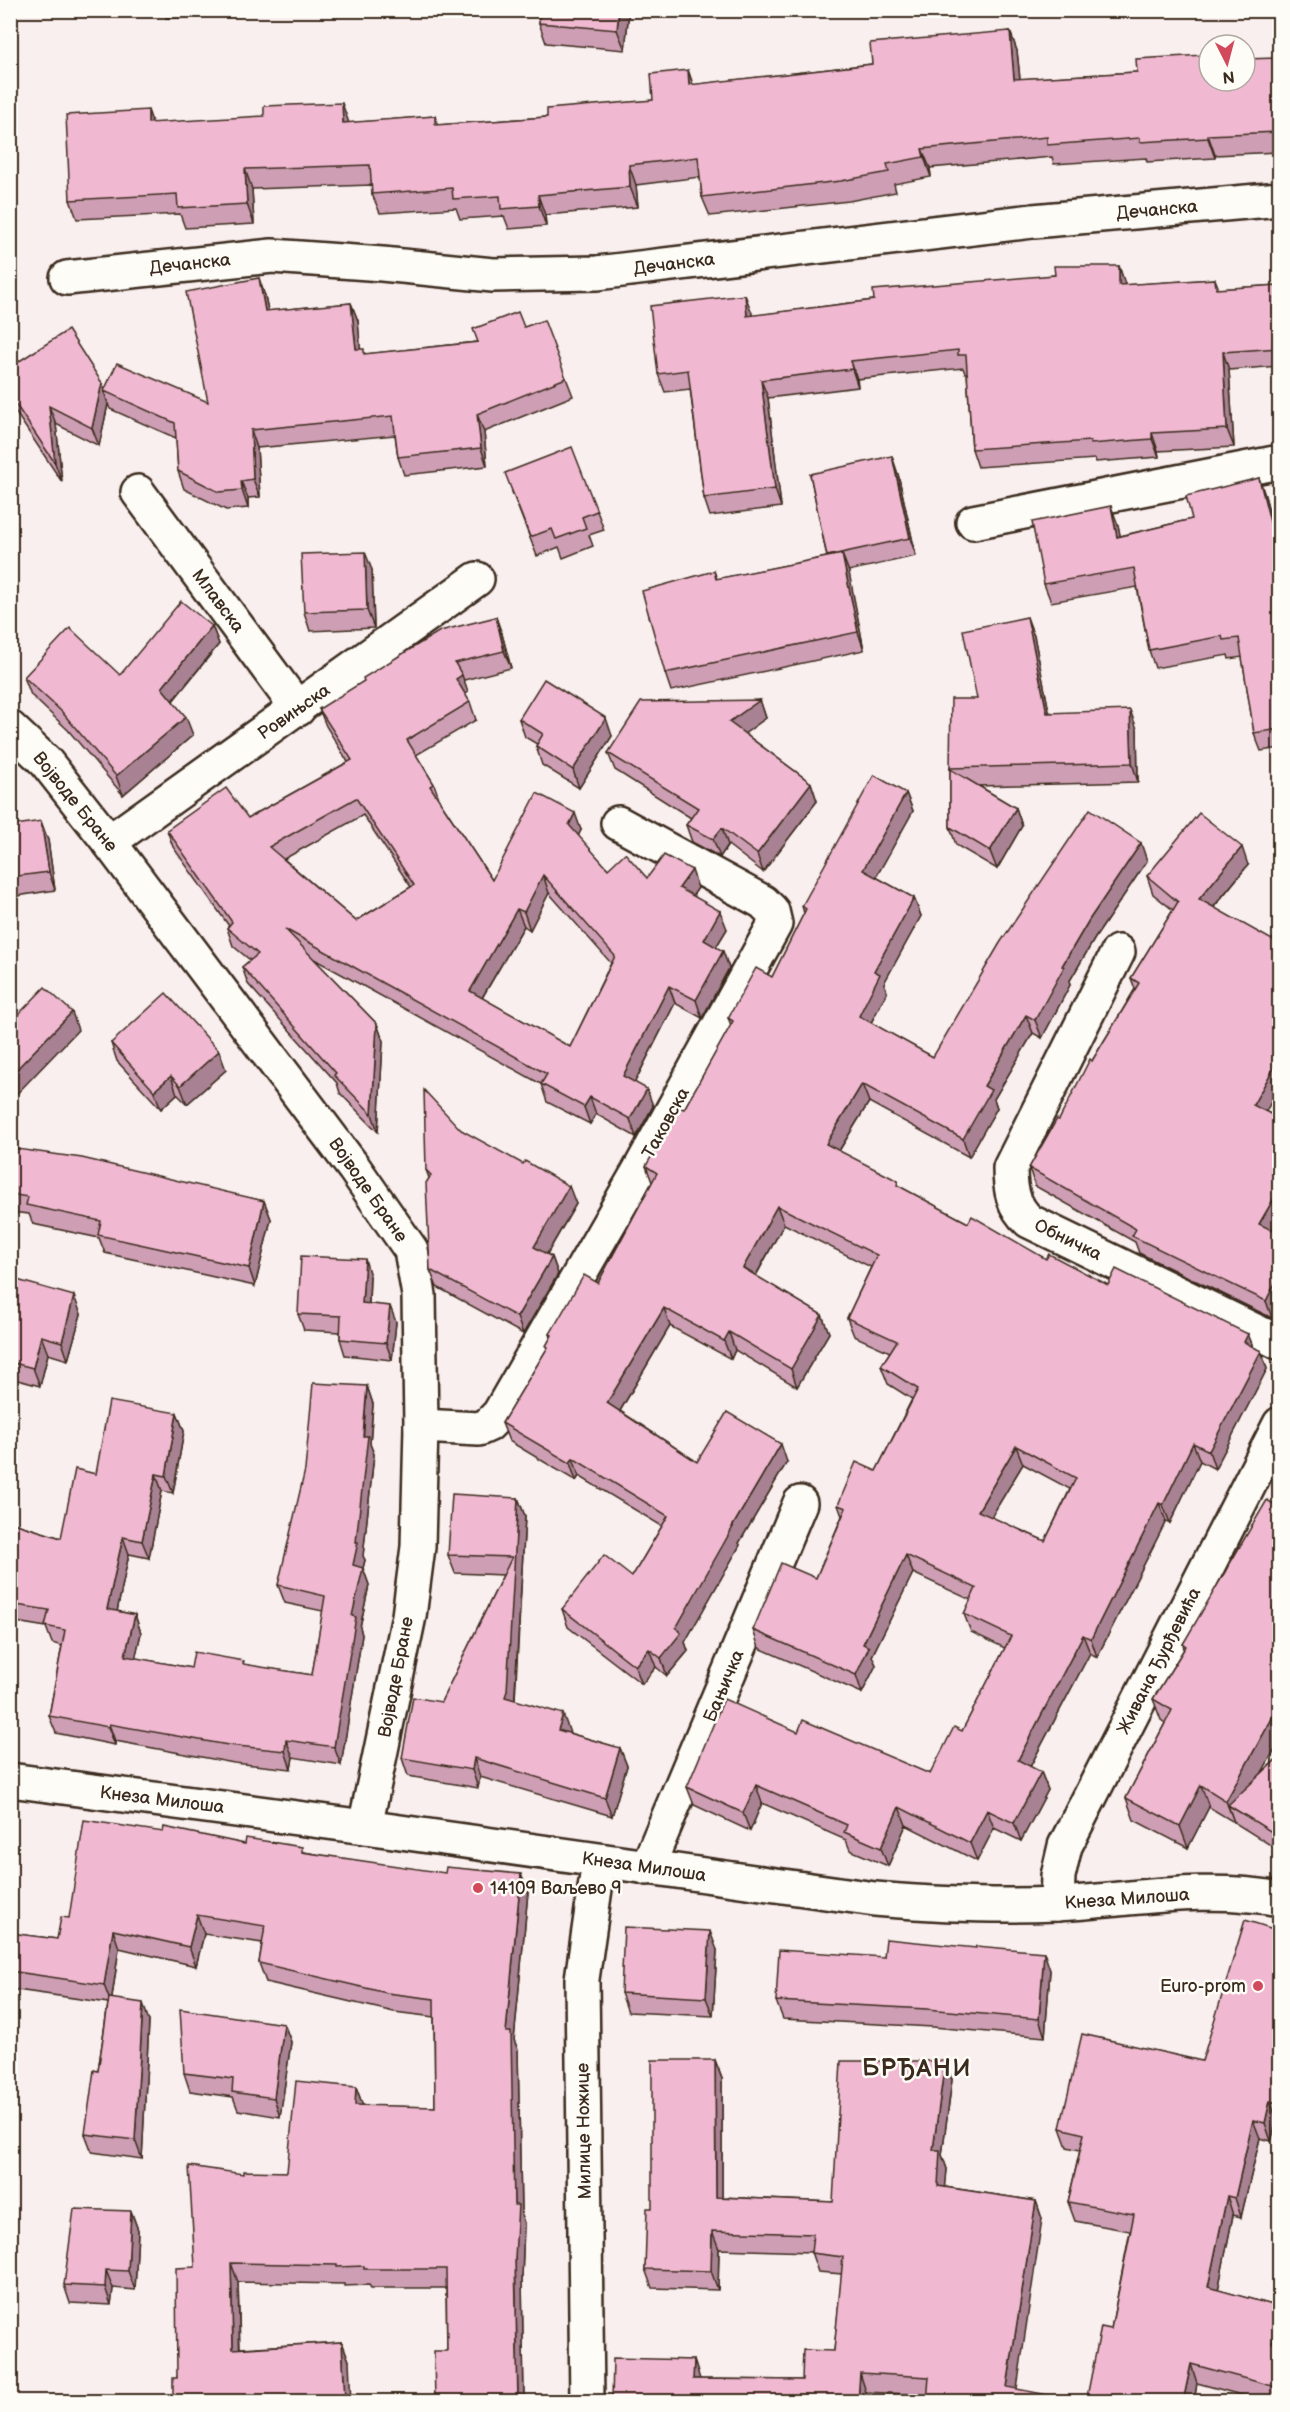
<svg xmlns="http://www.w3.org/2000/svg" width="1290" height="2412" viewBox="0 0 1290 2412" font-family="'Balsamiq Sans',sans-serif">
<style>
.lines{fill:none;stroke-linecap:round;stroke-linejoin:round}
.minor-casing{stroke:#3b2a1e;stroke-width:38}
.minor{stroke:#fdfcf7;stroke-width:33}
.wall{fill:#ce9fb4;stroke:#3b2a1e;stroke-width:1.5;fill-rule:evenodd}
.shaded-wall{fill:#a88292;stroke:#3b2a1e;stroke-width:1.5}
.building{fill:#f0b9d1;stroke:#3b2a1e;stroke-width:1.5;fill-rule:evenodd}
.poi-dot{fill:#d1495b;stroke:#fdfcf7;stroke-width:2}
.labels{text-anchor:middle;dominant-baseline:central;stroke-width:5;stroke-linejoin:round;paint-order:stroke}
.street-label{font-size:18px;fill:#3b2a1e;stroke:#fdfcf7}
.poi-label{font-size:18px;fill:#3b2a1e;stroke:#fdfcf7;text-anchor:start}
.district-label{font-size:24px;font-weight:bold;letter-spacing:1.5px;fill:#3b2a1e;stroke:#fdfcf7}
</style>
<rect width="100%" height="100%" fill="#faefef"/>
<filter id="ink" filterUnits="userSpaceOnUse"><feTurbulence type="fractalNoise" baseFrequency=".0167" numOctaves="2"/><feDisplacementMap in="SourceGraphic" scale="12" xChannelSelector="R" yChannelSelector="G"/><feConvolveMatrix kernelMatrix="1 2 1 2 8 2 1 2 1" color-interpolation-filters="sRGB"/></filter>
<g filter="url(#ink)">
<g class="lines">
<defs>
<g id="minor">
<polyline points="67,278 272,256 382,264 493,275 597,273 1033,221 1280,199"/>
<polyline points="138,492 298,709"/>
<polyline points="973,522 1280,462"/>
<polyline points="10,728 46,762 109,842 354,1168 411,1250 419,1295 421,1426 418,1547 409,1616 365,1827"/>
<polyline points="109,842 477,579"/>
<path d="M 1118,952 L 1010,1168 C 1010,1190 1013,1206 1029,1221 L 1280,1343"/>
<polyline points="421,1426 479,1429 488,1425 499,1414 639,1171 775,924 772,911 763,902 618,823"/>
<path d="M 10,1780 L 365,1827 L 875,1899 C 936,1904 996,1907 1057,1904 C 1130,1900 1207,1885 1280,1899"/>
<polyline points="647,1868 800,1503"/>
<polyline points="1057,1904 1058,1876 1065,1846 1280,1424"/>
<polyline points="587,2402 582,1979 599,1861"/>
</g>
</defs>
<use href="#minor" class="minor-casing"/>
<use href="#minor" class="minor"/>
</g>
<g class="wall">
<polygon points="163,10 223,10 223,17 166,18"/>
<polygon points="540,10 629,10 625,50 546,43 539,23"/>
<polygon points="1010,31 1017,51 1020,79 1137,72 1204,55 1206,61 1280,68 1280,152 1215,155 1215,158 1147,162 1146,158 1054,164 1052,157 930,168 931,177 894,184 896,192 849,201 710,216 702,197 700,177 636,185 638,207 545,215 546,226 509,229 504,216 460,219 456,208 380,213 372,194 372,185 252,189 254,224 185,228 180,214 77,219 70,200 152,123 349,123 435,116 438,125 547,117 653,100 688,70 693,85 872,64"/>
<polygon points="1119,266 1125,285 1215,279 1219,289 1280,285 1280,366 1229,370 1234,447 1158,451 1159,457 1096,462 1095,459 978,467 972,449 967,373 965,373 963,368 857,379 858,387 768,398 781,507 710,516 704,498 690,389 665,392 658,374 745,295 752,316 874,300"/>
<polygon points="265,296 268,311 351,303 358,321 360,349 366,354 478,342 524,327 566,378 573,396 484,432 487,466 404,475 398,457 395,435 257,448 260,497 248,498 248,508 226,510 184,489 178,471 176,438 110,409 108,404 99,446 56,424 62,482 10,404 10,367 102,383 105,390 208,402"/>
<polygon points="810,474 898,474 916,556 848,571 864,650 671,691 665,673 714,571 717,579 827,557"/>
<polygon points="1259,478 1265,496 1280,553 1280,748 1261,751 1254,733 1242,657 1229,659 1228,655 1155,668 1149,650 1137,587 1051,602 1044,584 1118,525 1120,536 1192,519"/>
<polygon points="512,492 597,511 604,530 589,535 593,546 563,558 559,547 537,556"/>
<polygon points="372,570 374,628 310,631 304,612"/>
<polygon points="212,626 219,644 173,701 193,735 123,795 68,730 31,695 24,677 120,675"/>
<path d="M 502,634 L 511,668 L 464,680 L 468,692 L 465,695 L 470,702 L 476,720 L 416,755 L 434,784 L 440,801 L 492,880 L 581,830 L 578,836 L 608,869 L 647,878 L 698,888 L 693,895 L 727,929 L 716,947 L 729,968 L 702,1018 L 675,1003 L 635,1082 L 653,1106 L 636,1137 L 596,1114 L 590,1124 L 547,1102 L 541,1084 L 314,959 L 377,1024 L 383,1041 L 378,1132 L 340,1093 L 337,1083 L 248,984 L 242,967 L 250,960 L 233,946 L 227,928 L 229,926 L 173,847 L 167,830 L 248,818 L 348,762 L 326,726 L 319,709 ZM 363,815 L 411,887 L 356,921 L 284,859 ZM 549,893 L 611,963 L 570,1047 L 482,998 L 524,926 L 530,930 Z"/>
<polygon points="1034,636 1049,712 1137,729 1138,782 979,786 1016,808 1022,826 997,869 956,845 950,827 950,768 977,699"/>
<polygon points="760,700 766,718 744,733 811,783 817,801 763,872 728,845 720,857 692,842 686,825 691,818 615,770 608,753"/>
<polygon points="519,719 612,736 579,788 542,765 536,746 537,744 525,737"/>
<path d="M 906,793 L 913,811 L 876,877 L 914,898 L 921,916 L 884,983 L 887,992 L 871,1023 L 933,1057 L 1147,861 L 1095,938 L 1069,982 L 1070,985 L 1042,1038 L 1033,1033 L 994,1099 L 997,1108 L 969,1157 L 869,1102 L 839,1151 L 900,1187 L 968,1223 L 1046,1259 L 1108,1285 L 1248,1334 L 1253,1347 L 1261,1351 L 1267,1369 L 1215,1469 L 1200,1461 L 1170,1523 L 1166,1521 L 1097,1657 L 1090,1653 L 1030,1767 L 1041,1772 L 1048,1790 L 1021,1841 L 994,1828 L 977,1861 L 906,1825 L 888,1866 L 850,1850 L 846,1840 L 762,1803 L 750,1831 L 694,1805 L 687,1787 L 798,1732 L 930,1774 L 962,1731 L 1005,1648 L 971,1632 L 964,1614 L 971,1600 L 913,1573 L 872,1656 L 876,1665 L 862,1693 L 759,1648 L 753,1630 L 816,1578 L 842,1516 L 838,1505 L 876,1471 L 912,1399 L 888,1384 L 881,1366 L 890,1352 L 854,1336 L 847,1318 L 871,1267 L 784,1224 L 756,1276 L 822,1315 L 829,1333 L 797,1387 L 735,1350 L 731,1359 L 670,1326 L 620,1411 L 697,1462 L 787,1462 L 739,1543 L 740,1545 L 685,1642 L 688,1651 L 667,1676 L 656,1667 L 642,1684 L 568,1627 L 562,1609 L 632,1577 L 662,1526 L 579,1476 L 576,1481 L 509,1441 L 502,1423 L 547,1349 L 546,1346 L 551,1337 L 550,1334 L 598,1283 L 652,1182 L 646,1166 L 684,1109 L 731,1025 L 728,1018 L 772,977 L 804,913 L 802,906 ZM 1023,1464 L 1070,1489 L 1045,1541 L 991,1517 Z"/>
<polygon points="10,826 48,840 55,890 10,897"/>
<polygon points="1248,865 1214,907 1280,1086 1265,1111 1280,1119 1280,1216 1272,1230 1280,1234 1280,1303 1272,1318 1139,1253 1135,1242 1035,1186 1029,1168 1059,1120 1092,1061 1135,989 1131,978 1173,910 1153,894 1147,876"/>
<polygon points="111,1043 226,1070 187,1104 177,1094 161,1109 117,1061"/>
<polygon points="461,1130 576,1204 547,1254 552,1257 558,1274 523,1334 437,1287 430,1270 429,1178 426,1170"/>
<polygon points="10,1148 264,1201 271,1219 255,1286 105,1253 99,1238 33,1224 29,1214 10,1212"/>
<polygon points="370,1276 369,1304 396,1322 392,1360 345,1355 340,1339 340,1332 304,1330 298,1314"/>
<polygon points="10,1278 81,1314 68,1360 48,1354 40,1386 10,1378"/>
<polygon points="367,1386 373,1404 370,1444 374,1454 363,1556 365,1560 363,1568 369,1585 360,1627 362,1635 341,1765 293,1757 291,1769 234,1763 115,1741 115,1745 56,1733 49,1716 62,1646 52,1643 46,1627 10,1621 10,1522 61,1538 96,1474 177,1413 184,1431 173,1493 162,1491 149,1558 129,1554 117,1611 135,1615 141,1633 135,1658 191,1668 245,1665 312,1675 323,1611 285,1603 278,1585"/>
<polygon points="518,1498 525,1516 515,1700 570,1733 569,1733 620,1748 627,1766 612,1816 480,1777 478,1788 408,1776 402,1758 441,1702 503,1575 455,1573 448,1555"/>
<polygon points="1280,1508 1280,1740 1260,1774 1280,1756 1280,1851 1235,1823 1234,1822 1209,1807 1188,1848 1134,1820 1126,1798 1165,1723 1161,1720 1153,1699 1184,1649 1183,1644"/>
<polygon points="245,1844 304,1852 528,1892 514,2040 518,2050 521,2214 524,2223 522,2278 524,2402 435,2402 447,2351 446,2288 371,2288 369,2285 344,2286 344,2284 238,2282 240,2348 342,2342 349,2361 177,2378 195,2267 243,2174 287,2172 356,2087 363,2106 435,2107 434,2017 394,2012 266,1982 259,1963 262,1943 204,1934 196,1966 119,1948 112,1998 149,2021 142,2159 92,2152 85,2134 98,2071 108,2003 10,1989 10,1933 57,1939 69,1918"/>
<polygon points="1280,1931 1280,2120 1277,2120 1271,2141 1260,2138 1241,2217 1233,2215 1218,2290 1280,2307 1280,2402 1267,2402 1197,2383 1194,2402 1086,2402 1111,2329 1130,2231 1075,2221 1068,2202 1080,2150 1067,2147 1060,2128 1202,2061"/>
<polygon points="717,1950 713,2016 628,2012 621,1993"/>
<polygon points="1050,1970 1045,2037 933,2027 783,2019 776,2001"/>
<polygon points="284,2024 291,2042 280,2117 238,2110 233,2097 190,2091 184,2073"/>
<polygon points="715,2060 722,2079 722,2197 833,2202 952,2080 942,2155 947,2169 945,2187 1036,2201 1042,2219 928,2395 866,2392 866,2402 612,2402 700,2379 802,2380 834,2351 842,2274 818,2272 811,2252 719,2249 718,2290 652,2288 645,2269 652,2208"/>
<polygon points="131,2211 138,2230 135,2290 113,2288 111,2305 70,2303 64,2285"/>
</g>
<g class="shaded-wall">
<polygon points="619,10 629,10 625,50 617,30"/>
<polygon points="1010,31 1017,51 1022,99 1014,79"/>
<polygon points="1276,58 1280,68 1280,135 1278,132"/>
<polygon points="688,70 695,90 689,85"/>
<polygon points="342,103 349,123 343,123"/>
<polygon points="148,110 155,130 148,123"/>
<polygon points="1208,135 1215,155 1215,158 1208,138"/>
<polygon points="922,149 930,168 931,177 924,157"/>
<polygon points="629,165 636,185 638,207 630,187"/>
<polygon points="245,169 252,189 254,224 247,204"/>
<polygon points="538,195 545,215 546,226 539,206"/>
<polygon points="1119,266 1125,284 1126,303 1119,285"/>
<polygon points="259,278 265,296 272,329 265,311"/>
<polygon points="745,295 752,313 754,334 747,316"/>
<polygon points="351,303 358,321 362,367 356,349"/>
<polygon points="1223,352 1229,370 1234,447 1227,429"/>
<polygon points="851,361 857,379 858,387 852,369"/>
<polygon points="761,380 768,398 781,507 775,489"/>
<polygon points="102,383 106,392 104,391 108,404 99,446 92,428"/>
<polygon points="49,406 56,424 62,482 55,463"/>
<polygon points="477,414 484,432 487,466 481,448"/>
<polygon points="251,430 257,448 260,497 253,479"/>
<polygon points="1152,433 1158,451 1159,457 1152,439"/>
<polygon points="892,456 898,474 916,556 910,538"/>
<polygon points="1259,478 1265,496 1280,553 1280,573"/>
<polygon points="241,481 248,498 248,508 242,490"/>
<polygon points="1111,506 1118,525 1124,555 1117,537"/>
<polygon points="365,552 372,570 374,628 367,610"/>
<polygon points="842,554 849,572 864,650 858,632"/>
<polygon points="496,617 502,634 511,668 504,651"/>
<polygon points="1027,617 1034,636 1053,731 1047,713"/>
<polygon points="212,626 219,644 168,706 162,688"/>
<polygon points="462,675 468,692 462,697 456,679"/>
<polygon points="760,700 766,718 736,740 729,722"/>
<polygon points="1130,710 1137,729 1138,782 1132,763"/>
<polygon points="186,717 193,735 123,795 116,776"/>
<polygon points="606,718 612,736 579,788 573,770"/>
<polygon points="811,783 817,801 763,872 757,854"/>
<polygon points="906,793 913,811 870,888 863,870"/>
<polygon points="1016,808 1022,826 997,869 990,851"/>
<polygon points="575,813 581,830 575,843 569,825"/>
<polygon points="41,821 48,840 55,890 49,872"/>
<polygon points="722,828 728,845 720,857 713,839"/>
<polygon points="1141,843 1147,861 1095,938 1069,982 1070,985 1042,1038 1035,1020 1062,966 1089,920"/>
<polygon points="1242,847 1248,865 1206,916 1199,899"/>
<polygon points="692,870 698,888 686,905 679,888"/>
<polygon points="543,875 549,893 530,930 524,912"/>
<polygon points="914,898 921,916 884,983 887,992 865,1034 859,1016 874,971"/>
<polygon points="517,909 524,926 476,1008 470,991"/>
<polygon points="720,911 727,929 710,957 704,940"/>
<polygon points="723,951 729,968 702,1018 696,1000"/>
<polygon points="669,986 675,1003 629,1093 623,1076"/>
<polygon points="72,1012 78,1030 10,1101 10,1076"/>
<polygon points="1026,1015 1033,1033 994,1099 997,1108 969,1157 963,1139 984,1086"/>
<polygon points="377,1024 383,1041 378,1132 372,1114"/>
<polygon points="219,1051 226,1070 187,1104 180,1086"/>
<polygon points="1280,1057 1280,1086 1260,1122 1253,1105"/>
<polygon points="171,1076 177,1094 161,1109 154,1091"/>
<polygon points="862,1084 869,1102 832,1162 826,1144"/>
<polygon points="647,1089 653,1106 636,1137 630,1119"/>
<polygon points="590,1097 596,1114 590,1124 584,1107"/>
<polygon points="569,1186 576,1204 541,1264 534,1247"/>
<polygon points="1280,1188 1280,1216 1265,1241 1259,1224"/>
<polygon points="264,1201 271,1219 255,1286 249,1268"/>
<polygon points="777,1206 784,1224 750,1286 743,1268"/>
<polygon points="552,1257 558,1274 523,1334 517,1317"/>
<polygon points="365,1259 370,1276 368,1320 362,1303"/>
<polygon points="1280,1273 1280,1303 1272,1318 1266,1301"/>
<polygon points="74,1296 81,1314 68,1360 62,1342"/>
<polygon points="390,1306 396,1322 392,1360 386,1343"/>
<polygon points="664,1308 670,1326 614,1421 607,1403"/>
<polygon points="822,1315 829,1333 797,1387 791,1369"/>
<polygon points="729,1332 735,1350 731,1359 724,1341"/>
<polygon points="1248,1334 1255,1352 1244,1342"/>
<polygon points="41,1336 48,1354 40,1386 33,1368"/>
<polygon points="1261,1351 1267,1369 1215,1469 1209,1451"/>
<polygon points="367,1386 373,1404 370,1444 374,1454 363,1556 365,1560 363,1568 369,1585 360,1627 362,1635 341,1765 334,1747 352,1616 353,1565 356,1542"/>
<polygon points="177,1413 184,1431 173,1493 166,1476"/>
<polygon points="1193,1443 1200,1461 1170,1523 1163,1505"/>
<polygon points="781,1444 787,1462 739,1543 740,1545 685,1642 688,1651 667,1676 661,1658 676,1628 732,1527"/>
<polygon points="1016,1446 1023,1464 984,1529 978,1511"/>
<polygon points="573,1458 579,1476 576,1481 570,1463"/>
<polygon points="156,1474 162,1491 149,1558 142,1541"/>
<polygon points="518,1498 525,1516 514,1709 505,1697"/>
<polygon points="1159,1503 1166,1521 1097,1657 1091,1639"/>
<polygon points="123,1537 129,1554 114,1626 107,1609"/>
<polygon points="906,1555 913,1573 872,1656 876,1665 862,1693 856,1675 863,1644"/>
<polygon points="1280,1597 1280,1625 1273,1608"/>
<polygon points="135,1615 141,1633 132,1673 125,1656"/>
<polygon points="1083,1635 1090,1653 1024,1778 1018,1760"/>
<polygon points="649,1649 656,1667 642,1684 635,1666"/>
<polygon points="1280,1704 1280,1740 1240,1812 1228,1805 1234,1822 1226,1801"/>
<polygon points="563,1714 570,1733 565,1748 558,1730"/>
<polygon points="109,1724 115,1741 115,1745 108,1727"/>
<polygon points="286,1740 293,1757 291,1769 285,1751"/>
<polygon points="620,1748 627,1766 612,1816 605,1798"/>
<polygon points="474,1758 480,1777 478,1788 472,1770"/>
<polygon points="1041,1772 1048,1790 1021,1841 1014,1823"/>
<polygon points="756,1785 762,1803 750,1831 743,1813"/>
<polygon points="1201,1785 1209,1807 1188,1848 1180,1826"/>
<polygon points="899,1807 906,1825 888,1866 881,1848"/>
<polygon points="987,1810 994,1828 977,1861 970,1843"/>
<polygon points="521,1874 528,1892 514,2040 518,2050 521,2214 524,2223 522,2278 524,2402 518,2402 514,2205 506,2032"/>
<polygon points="197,1915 204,1934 196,1966 189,1947"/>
<polygon points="113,1930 119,1948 111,2004 104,1985"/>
<polygon points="710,1931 717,1950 713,2016 706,1998"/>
<polygon points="1044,1952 1050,1970 1045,2037 1039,2019"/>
<polygon points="143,2003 149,2021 142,2159 135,2140"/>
<polygon points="284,2024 291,2042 280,2117 274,2098"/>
<polygon points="715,2060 722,2079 722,2215 716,2197"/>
<polygon points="945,2061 952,2080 942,2155 947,2169 944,2204 938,2186 933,2150"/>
<polygon points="356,2087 363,2106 355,2105"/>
<polygon points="1270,2101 1277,2120 1271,2141 1265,2123"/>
<polygon points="1253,2120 1260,2138 1241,2217 1235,2198"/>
<polygon points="1227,2196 1233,2215 1215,2306 1208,2287"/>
<polygon points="1036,2201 1042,2219 1015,2402 1007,2387"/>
<polygon points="131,2211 138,2230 135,2290 128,2271"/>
<polygon points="712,2231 719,2249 718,2290 711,2271"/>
<polygon points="231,2263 238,2282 240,2367 233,2349"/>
<polygon points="106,2270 113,2288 111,2305 105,2287"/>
<polygon points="1280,2316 1280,2359 1272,2343"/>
<polygon points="342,2342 349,2361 351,2402 345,2401"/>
<polygon points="694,2360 700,2379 693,2379"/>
<polygon points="1191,2364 1197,2383 1194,2402 1183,2402"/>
<polygon points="860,2373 866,2392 866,2402 858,2402"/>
</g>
<g class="building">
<polygon points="540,10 619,10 617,30 539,23"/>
<polygon points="1010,31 1014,79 1137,72 1136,59 1204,55 1204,61 1209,61 1209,81 1245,81 1245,59 1276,58 1278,132 1208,135 1208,138 1140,142 1140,138 1047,145 1047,137 922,149 924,157 887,164 889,172 841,181 702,197 698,157 629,165 630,187 538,195 539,206 501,209 500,196 453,199 452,188 372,194 370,165 245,169 247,204 178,208 177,194 70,200 66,115 148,110 148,123 264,116 264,106 342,103 343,123 435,116 435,125 547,117 547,109 653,100 651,74 688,70 689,85 872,64 870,43"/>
<polygon points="1054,266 1119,266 1119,285 1215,279 1216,289 1280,285 1280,348 1223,352 1227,429 1152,433 1152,439 1090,444 1090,441 972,449 966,355 958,355 958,350 851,361 852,369 761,380 775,489 704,498 688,370 658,374 650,306 745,295 747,316 874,300 873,290 1055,275"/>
<polygon points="259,278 265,311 351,303 356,349 364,349 364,354 478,342 473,329 518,312 524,327 544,320 566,378 477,414 481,448 398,457 393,416 251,430 253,479 241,481 242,490 219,492 178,471 175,423 104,391 117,363 208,402 186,292"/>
<polygon points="68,330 102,383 92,428 49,406 55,463 10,396 10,367"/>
<polygon points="572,447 597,511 582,517 586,528 556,539 552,529 530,537 505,473"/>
<polygon points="892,456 910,538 827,556 810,474"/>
<polygon points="1259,478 1277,550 1280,573 1280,729 1254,733 1239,638 1223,640 1222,636 1149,650 1134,568 1044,584 1032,522 1111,506 1117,537 1192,519 1186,496"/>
<polygon points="365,552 367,610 304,612 301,554"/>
<polygon points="842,554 858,632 665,673 642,591 714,571 716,579"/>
<polygon points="181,601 212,626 162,688 186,717 116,776 62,712 24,677 70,628 120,675"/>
<path d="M 496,617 L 504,651 L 455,663 L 462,675 L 456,679 L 470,702 L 407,740 L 434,784 L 430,786 L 492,880 L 537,793 L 575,813 L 569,825 L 608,869 L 625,853 L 647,878 L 664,855 L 692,870 L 679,888 L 720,911 L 704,940 L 723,951 L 696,1000 L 669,986 L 623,1076 L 647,1089 L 630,1119 L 590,1097 L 584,1107 L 541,1084 L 547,1074 L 285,929 L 377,1024 L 372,1114 L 334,1075 L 336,1073 L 242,967 L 258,954 L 227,928 L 232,922 L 167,830 L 226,788 L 248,818 L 352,760 L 319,709 L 364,681 L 363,678 L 440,631 ZM 356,798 L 414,885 L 356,921 L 269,847 ZM 543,875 L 615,956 L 570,1047 L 470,991 L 517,909 L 524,912 Z"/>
<polygon points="1027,617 1047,713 1130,710 1132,763 950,768 951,699 977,699 963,630"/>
<polygon points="544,679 606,718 573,770 536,746 543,734 519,719"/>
<polygon points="760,700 729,722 811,783 757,854 722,828 713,839 686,825 698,808 608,753 641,702"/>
<polygon points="950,769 1016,808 990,851 950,827"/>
<path d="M 874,775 L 906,793 L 863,870 L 914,898 L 874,971 L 880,974 L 859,1016 L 933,1057 L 1000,943 L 1090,809 L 1141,843 L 1089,920 L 1062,966 L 1064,967 L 1035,1020 L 1026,1015 L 984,1086 L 991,1090 L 963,1139 L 862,1084 L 826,1144 L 898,1181 L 897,1185 L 968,1223 L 972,1216 L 1046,1259 L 1049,1254 L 1108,1285 L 1116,1269 L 1248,1334 L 1244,1342 L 1261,1351 L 1209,1451 L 1193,1443 L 1163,1505 L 1159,1503 L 1091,1639 L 1083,1635 L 1018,1760 L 1041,1772 L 1014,1823 L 987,1810 L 970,1843 L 899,1807 L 881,1848 L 844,1832 L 847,1825 L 756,1785 L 743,1813 L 687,1787 L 724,1699 L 798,1732 L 803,1720 L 930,1774 L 954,1727 L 962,1731 L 1011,1636 L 964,1614 L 976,1588 L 906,1555 L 863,1644 L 869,1647 L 856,1675 L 753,1630 L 781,1563 L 816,1578 L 846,1508 L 838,1505 L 856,1462 L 876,1471 L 918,1389 L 881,1366 L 897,1341 L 847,1318 L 877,1255 L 777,1206 L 743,1268 L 822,1315 L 791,1369 L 729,1332 L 724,1341 L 664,1308 L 607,1403 L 697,1462 L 727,1412 L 781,1444 L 732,1527 L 733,1527 L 676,1628 L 681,1633 L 661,1658 L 649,1649 L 635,1666 L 562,1609 L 604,1555 L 632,1577 L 668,1516 L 573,1458 L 570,1463 L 502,1423 L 548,1347 L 546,1346 L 552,1335 L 550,1334 L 584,1275 L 598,1283 L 657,1173 L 646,1166 L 679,1107 L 684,1109 L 733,1021 L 728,1018 L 756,968 L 772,977 L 806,909 L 802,906 ZM 1016,1446 L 1076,1478 L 1045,1541 L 978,1511 Z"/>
<polygon points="1199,813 1242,847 1199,899 1272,940 1280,928 1280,1057 1253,1105 1280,1119 1280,1188 1259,1224 1280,1234 1280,1273 1266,1301 1132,1236 1136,1229 1029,1168 1057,1119 1059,1120 1090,1059 1092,1061 1139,983 1131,978 1178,902 1147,876"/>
<polygon points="41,821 49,872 10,877 10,826"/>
<polygon points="45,987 72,1012 10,1076 10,1023"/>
<polygon points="166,993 219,1051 180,1086 171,1076 154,1091 111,1043"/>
<polygon points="424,1090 461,1130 523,1164 525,1161 569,1186 534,1247 552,1257 517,1317 430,1270 426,1183 431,1175 426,1170"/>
<polygon points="10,1148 82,1158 264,1201 249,1268 98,1235 101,1221 26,1205 28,1197 10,1194"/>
<polygon points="301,1256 365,1259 362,1303 390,1306 386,1343 340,1339 341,1316 298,1314"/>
<polygon points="10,1278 74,1296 62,1342 41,1336 33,1368 10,1362"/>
<polygon points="313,1383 367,1386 363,1436 368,1436 356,1542 358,1542 353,1565 363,1568 352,1616 356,1617 334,1747 286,1740 285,1751 228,1745 109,1724 108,1727 49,1716 65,1630 45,1626 49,1610 10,1604 10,1522 61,1538 75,1469 96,1474 109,1401 177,1413 166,1476 156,1474 142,1541 123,1537 107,1609 135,1615 125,1656 191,1668 194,1652 244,1661 243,1664 312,1675 325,1596 278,1585 305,1470"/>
<polygon points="452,1494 518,1498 507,1691 505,1697 563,1714 558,1730 620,1748 605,1798 474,1758 472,1770 402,1758 413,1697 441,1702 512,1557 448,1555"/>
<polygon points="1267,1500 1280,1508 1280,1597 1273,1608 1280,1611 1280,1704 1226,1801 1201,1785 1180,1826 1126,1798 1172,1710 1153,1699 1186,1646 1183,1644"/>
<polygon points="1280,1756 1280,1837 1228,1805"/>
<polygon points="84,1820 163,1832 164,1827 245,1844 246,1838 302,1847 302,1852 445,1873 446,1867 521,1874 506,2032 511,2032 514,2205 518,2205 515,2259 518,2402 435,2402 434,2351 447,2351 446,2269 364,2269 364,2266 337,2267 337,2265 231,2263 233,2349 342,2342 345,2401 173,2402 173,2378 177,2378 176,2268 195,2267 189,2166 243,2174 243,2171 287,2172 296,2081 356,2087 355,2105 435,2107 434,1999 387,1993 259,1963 265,1926 197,1915 189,1947 113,1930 104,1985 10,1971 10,1933 57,1939 61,1917 69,1918"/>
<polygon points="1245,1920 1280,1931 1280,2104 1270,2101 1265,2123 1253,2120 1235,2198 1227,2196 1208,2287 1280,2307 1280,2316 1272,2343 1280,2345 1280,2388 1191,2364 1183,2402 1086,2402 1101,2327 1111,2329 1134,2214 1068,2202 1084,2134 1060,2128 1082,2034 1202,2061"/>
<polygon points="624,1927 710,1931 706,1998 621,1993"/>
<polygon points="886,1939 976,1948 976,1946 1044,1952 1039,2019 927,2009 776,2001 779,1950 884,1957"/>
<polygon points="109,1998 143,2003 135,2140 85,2134 94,2070 98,2071"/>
<polygon points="180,2009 284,2024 274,2098 232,2092 233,2079 184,2073"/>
<polygon points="652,2060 715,2060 716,2197 833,2202 841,2061 945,2061 933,2150 940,2150 938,2186 1036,2201 1007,2387 1084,2402 927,2402 929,2377 860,2373 858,2402 612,2402 613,2358 694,2360 693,2379 802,2380 803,2350 834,2351 843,2257 811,2253 813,2234 712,2231 711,2271 645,2269 647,2208 652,2208"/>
<polygon points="74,2209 131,2211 128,2271 106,2270 105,2287 64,2285"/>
</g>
</g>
<g class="poi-dot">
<circle cx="478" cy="1888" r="6"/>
<circle cx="1258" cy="1986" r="6"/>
</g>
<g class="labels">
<g class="street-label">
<text transform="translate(1157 210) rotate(-5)">Дечанска</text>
<text transform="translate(190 264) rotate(-6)">Дечанска</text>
<text transform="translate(674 264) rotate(-7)">Дечанска</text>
<text transform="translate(218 601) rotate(53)">Млавска</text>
<text transform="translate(294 712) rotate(-35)">Ровињска</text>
<text transform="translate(75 802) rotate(51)">Војводе Бране</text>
<text transform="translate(666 1123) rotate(-61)">Таковска</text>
<text transform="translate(368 1190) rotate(55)">Војводе Бране</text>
<text transform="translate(1068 1240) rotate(26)">Обничка</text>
<text transform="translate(1159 1661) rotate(-63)">Живана Ђурђевића</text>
<text transform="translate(396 1677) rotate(-79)">Војводе Бране</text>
<text transform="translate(724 1686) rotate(-67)">Бањичка</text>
<text transform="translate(162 1800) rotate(7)">Кнеза Милоша</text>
<text transform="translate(644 1867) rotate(8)">Кнеза Милоша</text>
<text transform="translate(1127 1899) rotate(-4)">Кнеза Милоша</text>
<text transform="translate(584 2131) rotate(-91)">Милице Ножице</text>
</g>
<g class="poi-label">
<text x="490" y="1888">14109 Ваљево 9</text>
<text x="1246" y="1986" text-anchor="end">Euro-prom</text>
</g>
<g class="district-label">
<text x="917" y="2068">БРЂАНИ</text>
</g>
</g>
<rect width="1290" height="2412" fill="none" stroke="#fdfcf7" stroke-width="36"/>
<rect x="18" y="18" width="1254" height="2376" fill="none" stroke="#3b2a1e" stroke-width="2" filter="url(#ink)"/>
<g transform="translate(1227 63) rotate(174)"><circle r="28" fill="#fdfcf7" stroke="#afa8a0" stroke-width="1.5"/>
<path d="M0-4.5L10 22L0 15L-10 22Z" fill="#d1495b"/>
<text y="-9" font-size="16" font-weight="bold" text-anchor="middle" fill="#3b2a1e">N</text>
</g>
</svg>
